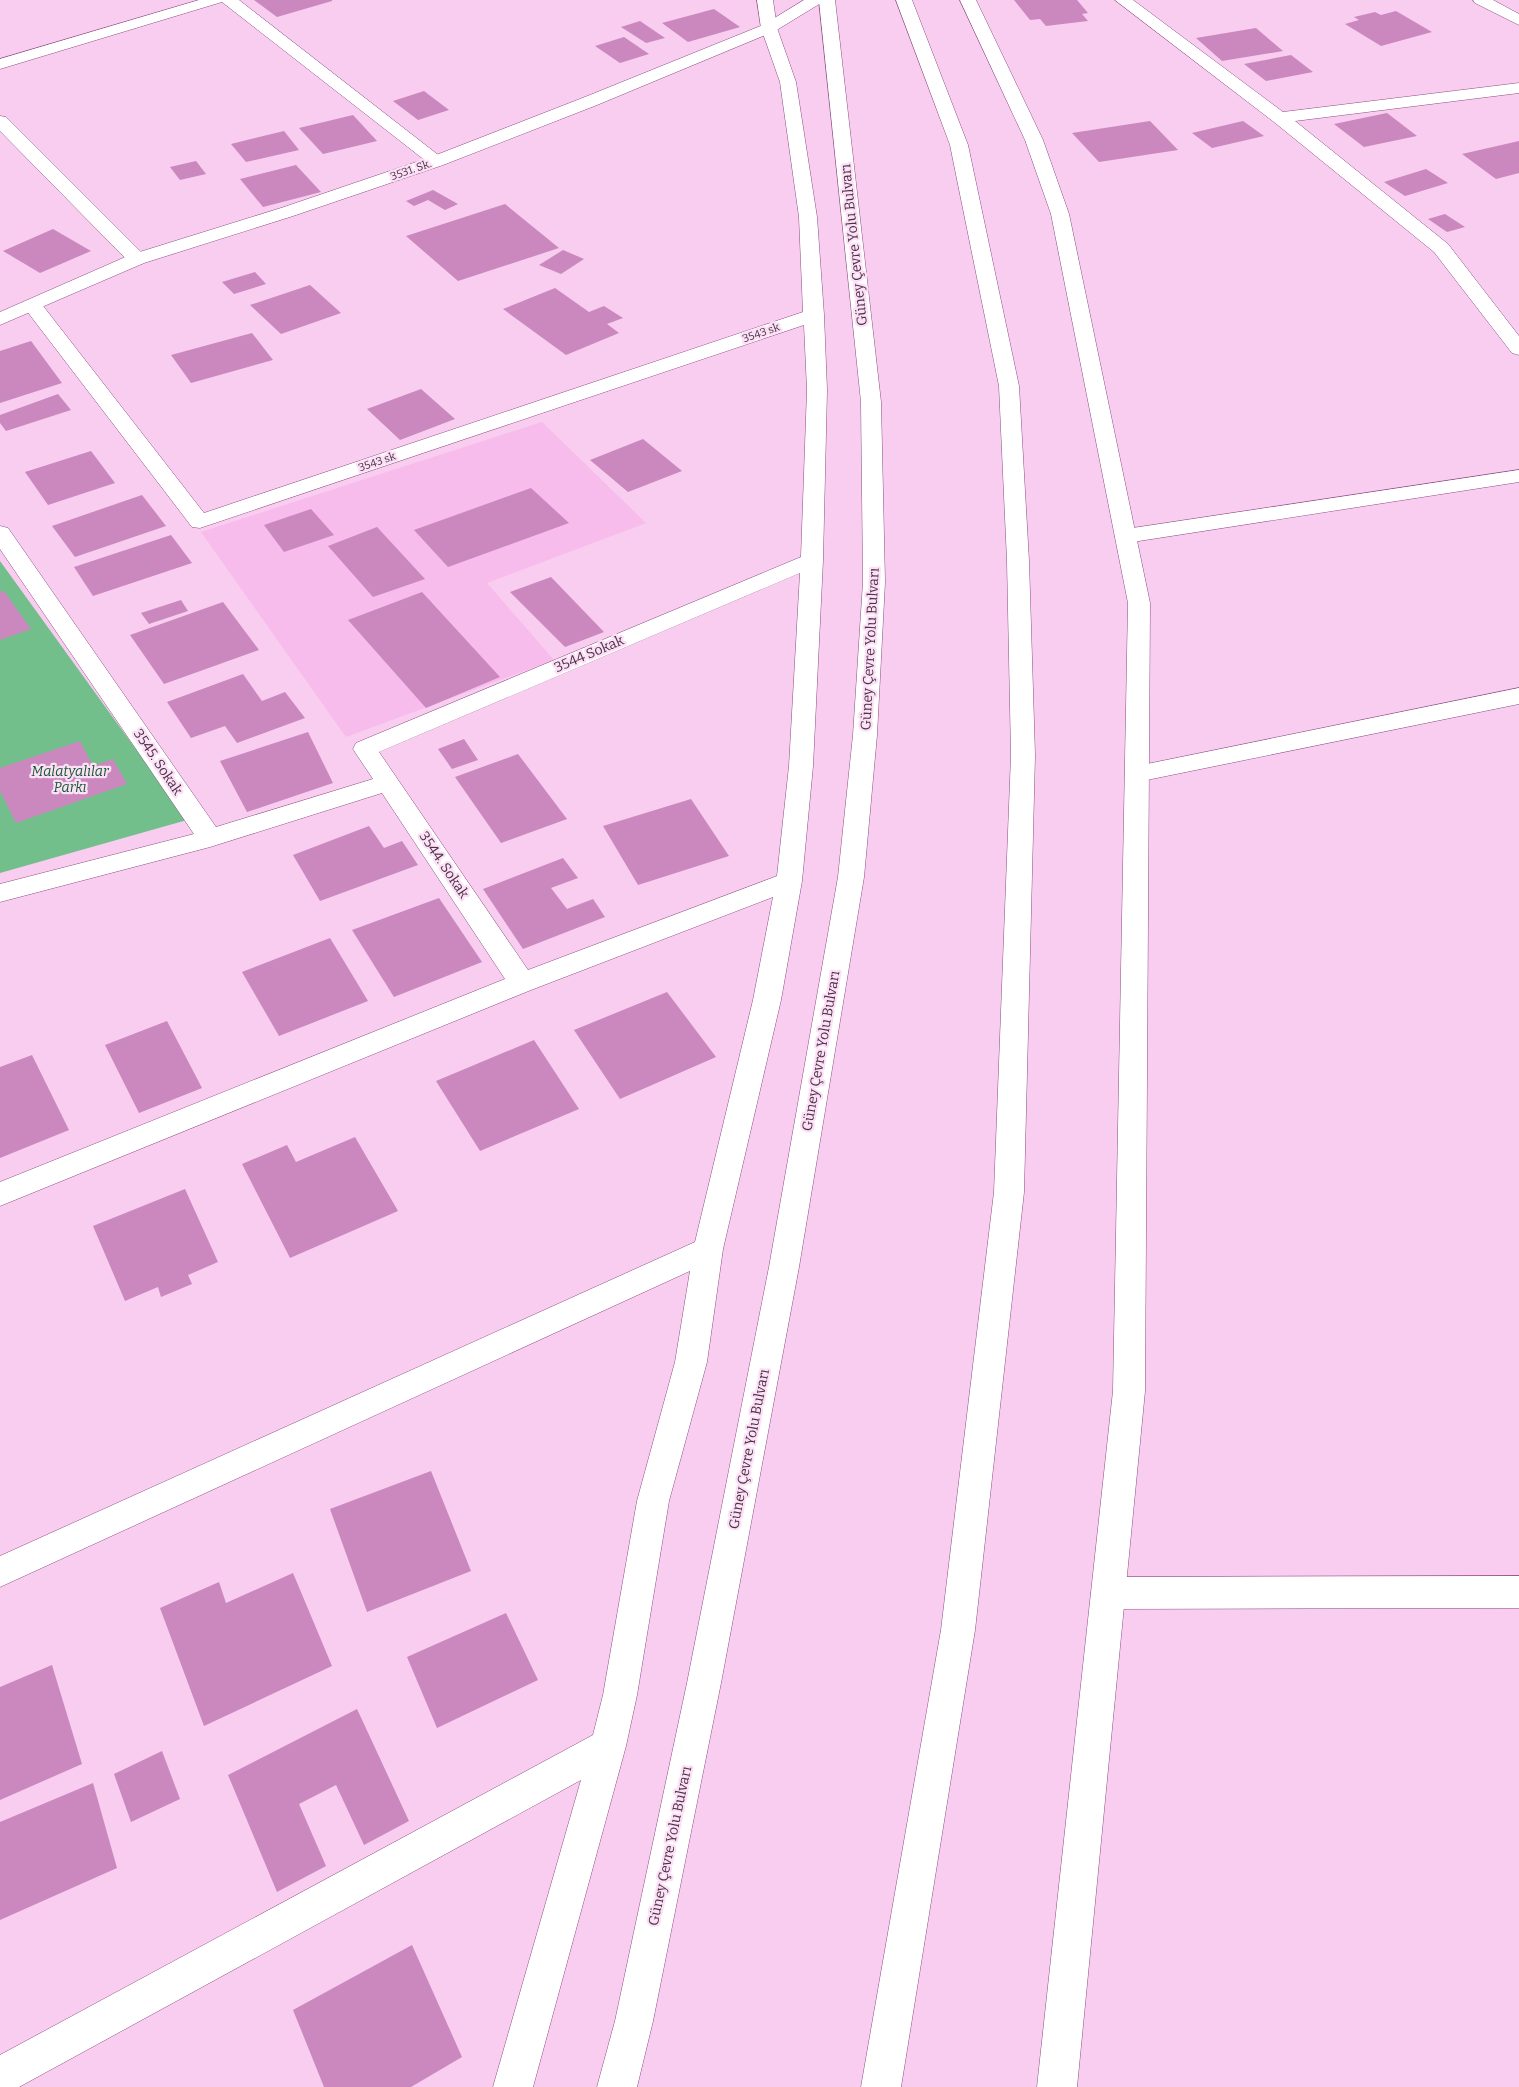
<svg xmlns="http://www.w3.org/2000/svg" width="1519" height="2087" viewBox="0 0 1519 2087" font-family="Bitter,serif">
<style>
.built{fill:#f7bbec}
.green{fill:#72bf8b}
.building{fill:#ca88be}
.lines{fill:none;stroke-linecap:round;stroke-linejoin:round}
.minor-casing{stroke:#8c4f82;stroke-width:1}
.tertiary-casing{stroke:#8c4f82;stroke-width:1}
.trunk-casing{stroke:#8c4f82;stroke-width:1}
.minor{fill:#fff;fill-rule:evenodd}
.tertiary{fill:#fff;fill-rule:evenodd}
.trunk{fill:#fff;fill-rule:evenodd}
.labels{text-anchor:middle;dominant-baseline:central;stroke-width:4.5;stroke-linejoin:round;paint-order:stroke}
.far-street-label{font-size:11px;fill:#4c3147;stroke:#fce0f6}
.street-label{font-size:14px;fill:#4c3147;stroke:#fce0f6}
.park-label{font-size:14px;font-style:italic;fill:#155a32;stroke:#fce0f6}
</style>
<rect width="100%" height="100%" fill="#f8cdef"/>
<polygon class="built" points="542,422 646,523 487,583 554,660 346,737 201,532"/>
<polygon class="green" points="0,561 187,820 0,873"/>
<g class="building">
<polygon points="254,0 332,0 332,1 277,17"/>
<polygon points="1014,0 1077,0 1088,13 1082,14 1088,21 1046,26 1040,19 1030,20"/>
<polygon points="714,9 740,27 688,42 662,23"/>
<polygon points="1396,11 1432,32 1381,46 1345,24 1359,20 1354,17 1375,12 1381,15"/>
<polygon points="640,21 665,38 646,43 621,27"/>
<polygon points="1256,28 1283,51 1222,61 1196,38"/>
<polygon points="624,37 649,54 620,63 595,46"/>
<polygon points="1291,55 1313,72 1266,81 1244,64"/>
<polygon points="424,91 449,110 418,120 393,101"/>
<polygon points="1387,113 1417,136 1364,147 1334,124"/>
<polygon points="353,115 377,141 323,154 299,128"/>
<polygon points="1150,121 1178,150 1099,162 1072,133"/>
<polygon points="1243,121 1264,136 1212,148 1192,133"/>
<polygon points="284,131 299,150 246,162 231,144"/>
<polygon points="1519,141 1519,173 1496,179 1462,154"/>
<polygon points="196,161 206,174 180,180 170,167"/>
<polygon points="296,165 321,192 263,207 240,179"/>
<polygon points="1426,169 1448,183 1405,196 1384,182"/>
<polygon points="433,190 458,204 445,210 428,200 414,206 406,201"/>
<polygon points="505,204 559,248 458,281 406,236"/>
<polygon points="1445,214 1465,227 1447,232 1428,219"/>
<polygon points="53,229 91,251 40,273 3,251"/>
<polygon points="563,250 584,259 561,274 539,265"/>
<polygon points="255,272 266,284 234,294 222,282"/>
<polygon points="310,285 341,313 281,334 250,305"/>
<polygon points="555,288 589,312 604,306 623,318 607,324 619,333 566,355 503,309"/>
<polygon points="252,333 273,360 191,383 171,355"/>
<polygon points="31,341 62,383 0,403 0,351"/>
<polygon points="421,389 455,419 400,440 367,409"/>
<polygon points="58,394 71,410 6,431 0,423 0,415"/>
<polygon points="643,439 682,471 628,492 590,460"/>
<polygon points="91,451 115,483 48,505 25,472"/>
<polygon points="531,488 569,523 448,567 414,530"/>
<polygon points="142,495 166,526 75,557 52,526"/>
<polygon points="311,509 334,535 284,552 264,525"/>
<polygon points="377,527 425,579 373,597 328,546"/>
<polygon points="171,535 192,563 93,596 74,567"/>
<polygon points="551,577 604,632 565,647 510,592"/>
<polygon points="4,591 31,629 0,640 0,592"/>
<polygon points="422,592 500,677 426,708 348,620"/>
<polygon points="181,600 188,611 149,624 141,613"/>
<polygon points="223,602 259,650 164,684 130,635"/>
<polygon points="243,674 262,701 285,692 305,718 237,743 225,726 191,738 167,702"/>
<polygon points="308,732 333,783 247,812 220,761"/>
<polygon points="464,739 478,760 452,769 438,749"/>
<polygon points="80,741 93,766 113,759 127,784 16,823 0,791 0,768"/>
<polygon points="518,754 567,819 501,843 455,777"/>
<polygon points="691,799 729,856 638,885 603,826"/>
<polygon points="369,826 384,848 402,841 418,865 320,901 293,855"/>
<polygon points="563,858 578,878 551,888 567,909 593,899 605,917 523,949 483,889"/>
<polygon points="439,898 482,962 394,997 352,930"/>
<polygon points="330,938 368,1001 279,1036 242,972"/>
<polygon points="667,992 716,1057 620,1099 574,1030"/>
<polygon points="167,1021 202,1088 139,1113 105,1045"/>
<polygon points="534,1040 579,1109 480,1151 436,1081"/>
<polygon points="32,1055 69,1130 0,1158 0,1067"/>
<polygon points="355,1137 398,1211 290,1258 242,1164 287,1145 296,1162"/>
<polygon points="185,1189 218,1262 188,1275 192,1284 161,1297 158,1287 125,1301 93,1226"/>
<polygon points="431,1471 471,1571 367,1612 330,1509"/>
<polygon points="293,1573 332,1666 204,1726 160,1608 219,1582 226,1603"/>
<polygon points="506,1613 538,1680 437,1728 407,1657"/>
<polygon points="52,1665 82,1764 0,1800 0,1687"/>
<polygon points="357,1709 409,1821 364,1845 336,1785 299,1804 326,1866 277,1892 228,1775"/>
<polygon points="162,1751 180,1799 131,1822 114,1774"/>
<polygon points="93,1783 117,1868 0,1920 0,1822"/>
<polygon points="412,1945 462,2057 411,2087 324,2087 293,2010"/>
</g>
<g class="lines">
<defs>
<g id="minor">
<polygon points="199,0 239,0 446,161 443,165 437,166 431,165 222,2 0,69 0,59"/>
<path d="M 757,0 L 773,0 L 777,28 L 796,82 L 817,217 L 824,315 L 827,390 L 823,560 L 813,766 L 802,881 L 781,1000 L 723,1249 L 707,1362 L 669,1501 L 637,1695 L 626,1746 L 533,2087 L 493,2087 L 581,1780 L 19,2087 L 0,2087 L 0,2055 L 593,1735 L 603,1695 L 637,1501 L 675,1362 L 690,1271 L 0,1587 L 0,1556 L 695,1242 L 753,1000 L 773,897 L 531,990 L 0,1206 L 0,1182 L 505,979 L 382,793 L 210,847 L 0,902 L 0,884 L 194,834 L 0,549 L 0,526 L 8,528 L 216,827 L 373,779 L 353,749 L 356,743 L 801,557 L 807,390 L 804,325 L 200,528 L 192,527 L 23,306 L 26,302 L 33,300 L 40,302 L 204,513 L 803,312 L 799,217 L 780,82 L 761,28 ZM 800,573 L 789,766 L 777,876 L 528,970 L 379,752 Z"/>
<polygon points="1115,0 1133,0 1283,112 1519,83 1519,93 1295,121 1448,244 1519,336 1519,355 1512,353 1434,252 1274,122"/>
<polygon points="1473,0 1493,0 1519,14 1519,25 1475,3"/>
<polygon points="0,116 6,117 144,255 146,259 144,263 137,265 130,263 0,131"/>
<polygon points="1519,470 1519,482 1126,543 1118,541 1115,536 1118,531 1126,529"/>
<polygon points="1519,688 1519,704 1137,782 1128,780 1125,774 1128,768 1137,766"/>
<polygon points="1519,1576 1519,1608 1108,1609 1096,1604 1091,1593 1096,1582 1108,1577"/>
</g>
<g id="tertiary">
<polygon points="804,0 823,0 821,3 775,31 597,105 443,165 293,216 144,263 0,325 0,312 130,255 281,208 431,157 585,97 763,25"/>
<polygon points="960,0 976,0 1043,140 1069,214 1150,603 1145,1391 1077,2087 1037,2087 1113,1391 1128,603 1051,214 1025,140"/>
</g>
<g id="trunk">
<polygon points="819,0 835,0 881,402 885,582 877,735 864,877 799,1267 721,1683 653,2021 637,2087 597,2087 615,2021 687,1683 769,1267 838,877 853,735 863,582 861,402"/>
<polygon points="896,0 912,0 968,145 1019,386 1029,561 1035,755 1024,1192 975,1630 901,2087 861,2087 941,1630 994,1192 1011,755 1007,561 999,386 950,145"/>
</g>
</defs>
<use href="#minor" class="minor-casing"/>
<use href="#tertiary" class="tertiary-casing"/>
<use href="#trunk" class="trunk-casing"/>
<use href="#minor" class="minor"/>
<use href="#tertiary" class="tertiary"/>
<use href="#trunk" class="trunk"/>
</g>
<g class="labels">
<g class="far-street-label">
<text transform="translate(411 170) rotate(-19)">3531. Sk.</text>
<text transform="translate(761 333) rotate(-19)">3543 sk</text>
<text transform="translate(377 462) rotate(-19)">3543 sk</text>
</g>
<g class="street-label">
<text transform="translate(854 245) rotate(-96)">Güney Çevre Yolu Bulvarı</text>
<text transform="translate(870 649) rotate(-87)">Güney Çevre Yolu Bulvarı</text>
<text transform="translate(589 654) rotate(-23)">3544 Sokak</text>
<text transform="translate(158 762) rotate(56)">3545. Sokak</text>
<text transform="translate(444 865) rotate(56)">3544. Sokak</text>
<text transform="translate(821 1051) rotate(-80)">Güney Çevre Yolu Bulvarı</text>
<text transform="translate(749 1449) rotate(-79)">Güney Çevre Yolu Bulvarı</text>
<text transform="translate(670 1846) rotate(-78)">Güney Çevre Yolu Bulvarı</text>
</g>
<g class="park-label">
<text x="70" y="771">Malatyalılar<tspan x="70" dy="16">Parkı</tspan></text>
</g>
</g>
</svg>
